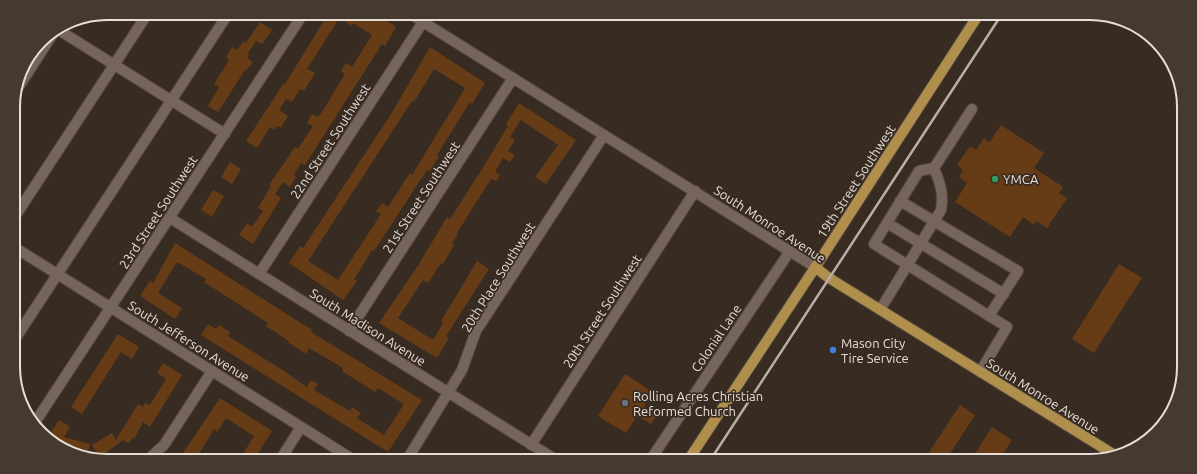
<svg xmlns="http://www.w3.org/2000/svg" width="1197" height="474" viewBox="0 0 1197 474" font-family="Ubuntu,sans-serif">
<style>
.building{fill:#663c16;fill-rule:evenodd}
.lines{fill:none;stroke-linecap:round;stroke-linejoin:round}
.minor-casing{stroke:#53483f;stroke-width:12}
.major-casing{stroke:#53483f;stroke-width:12}
.minor{stroke:#75655a;stroke-width:10}
.major{stroke:#b08f4d;stroke-width:10}
.rail{stroke:#b9afa8;stroke-width:2.5}
.leisure-dot{fill:#2e9e5b;stroke:#382b21;stroke-width:1.5}
.shop-dot{fill:#3f7fe0;stroke:#382b21;stroke-width:1.5}
.worship-dot{fill:#6b7280;stroke:#382b21;stroke-width:1.5}
.labels{text-anchor:middle;dominant-baseline:central;stroke-width:3.5;stroke-linejoin:round;paint-order:stroke}
.street-label{font-size:13px;fill:#e7ded8;stroke:#382b21}
.poi-label{font-size:13px;fill:#e7ded8;stroke:#382b21;text-anchor:start}
.rim{fill:none;stroke:#e7ded8;stroke-width:2}
</style>
<rect width="100%" height="100%" fill="#382b21"/>
<g class="building">
<polygon points="328,14 376,14 396,27 385,46 382,44 305,165 301,163 294,175 296,177 290,187 283,182 275,194 281,198 253,244 239,235 247,223 252,227 263,211 258,208 271,186 269,185 295,147 298,149 313,126 307,123 312,114 318,117 324,109 345,74 341,71 346,63 352,67 372,35 353,23 351,26 340,17 307,69 315,73 304,91 300,89 292,102 286,99 279,110 288,116 281,128 277,126 274,130 270,127 257,148 246,141 284,83 285,84"/>
<polygon points="260,22 272,30 262,44 256,41 248,53 249,54 247,58 253,62 246,71 245,70 218,112 208,106 219,87 214,84 229,60 226,57 232,47 237,50 244,41 246,43"/>
<path d="M 430,47 L 485,83 L 472,104 L 470,102 L 437,155 L 439,156 L 430,171 L 427,170 L 374,251 L 372,250 L 354,280 L 357,281 L 343,300 L 289,263 L 300,246 L 303,248 L 391,114 ZM 434,69 L 465,88 L 412,175 L 410,173 L 388,207 L 382,203 L 376,211 L 381,214 L 338,280 L 308,261 L 412,101 L 414,102 Z"/>
<polygon points="519,103 576,140 546,184 535,177 558,145 521,120 510,137 515,140 508,151 515,155 510,162 503,158 495,172 500,175 496,181 491,179 457,233 458,234 452,244 454,245 443,264 441,263 428,283 423,280 398,318 433,340 443,323 441,321 477,261 489,269 446,336 449,338 437,358 379,323 419,264 447,217 450,219 482,169 508,126 506,124"/>
<polygon points="1001,125 1044,153 1034,168 1063,187 1059,193 1067,198 1047,228 1036,221 1034,225 1023,217 1010,237 955,202 967,183 959,177 963,170 957,165 970,146 976,150 984,138 989,143"/>
<polygon points="230,162 241,169 232,184 221,177"/>
<polygon points="213,190 224,196 212,217 201,210"/>
<polygon points="175,243 312,330 311,332 422,400 388,452 201,335 208,324 216,329 219,325 230,332 228,336 292,376 292,377 307,387 311,380 318,384 314,390 350,411 352,407 361,413 357,418 384,435 404,404 378,388 375,392 342,371 343,368 309,348 306,354 288,342 289,341 266,326 268,323 204,282 206,279 177,262 158,293 182,308 175,319 140,296 150,281 153,283"/>
<polygon points="1119,264 1142,278 1094,353 1072,339"/>
<polygon points="118,334 139,347 132,359 121,352 82,414 71,407"/>
<polygon points="163,363 182,375 150,427 143,422 134,439 132,438 129,443 123,440 102,456 99,456 92,445 112,433 116,440 138,404 143,407 145,403 150,405 166,379 157,373"/>
<polygon points="625,374 653,392 644,406 657,415 651,424 637,416 626,433 598,416"/>
<polygon points="220,398 272,431 256,457 241,457 254,436 226,418 217,432 214,429 197,457 181,456"/>
<polygon points="960,405 975,415 946,460 924,460"/>
<polygon points="59,420 70,427 64,437 90,444 87,456 71,452 48,437"/>
<polygon points="992,427 1012,440 999,460 971,460"/>
</g>
<g class="lines">
<defs>
<g id="minor">
<polyline points="412,15 815,267"/>
<polyline points="57,29 225,134"/>
<polyline points="16,91 56,29"/>
<polyline points="972,109 934,168 919,171 874,244 1007,327 980,372"/>
<polyline points="900,201 1018,271 989,316"/>
<polyline points="14,218 148,13"/>
<polyline points="170,218 553,458"/>
<polyline points="887,223 1004,294"/>
<polyline points="14,247 349,457"/>
<polyline points="259,274 423,22"/>
<path d="M 880,310 L 941,210 C 944,194 940,183 934,168"/>
<polyline points="349,331 513,78"/>
<polyline points="15,339 228,14"/>
<polyline points="34,424 303,14"/>
<polyline points="531,445 695,191"/>
<polyline points="152,456 164,445 212,371"/>
<polyline points="282,457 301,427"/>
<polyline points="408,458 462,370 476,331 604,135"/>
<polyline points="651,459 790,251"/>
</g>
<g id="major">
<polyline points="815,267 829,278 1113,454"/>
<polyline points="689,459 822,257 977,17"/>
</g>
</defs>
<use href="#minor" class="minor-casing"/>
<use href="#major" class="major-casing"/>
<use href="#minor" class="minor"/>
<use href="#major" class="major"/>
<polyline class="rail" points="711,459 1000,17"/>
</g>
<circle class="leisure-dot" cx="995" cy="179" r="4"/>
<circle class="shop-dot" cx="833" cy="350" r="4"/>
<circle class="worship-dot" cx="625" cy="403" r="4"/>
<g class="labels">
<g class="street-label">
<text transform="translate(330 141) rotate(-57)">22nd Street Southwest</text>
<text transform="translate(856 181) rotate(-57)">19th Street Southwest</text>
<text transform="translate(421 197) rotate(-57)">21st Street Southwest</text>
<text transform="translate(158 212) rotate(-57)">23rd Street Southwest</text>
<text transform="translate(770 224) rotate(33)">South Monroe Avenue</text>
<text transform="translate(498 277) rotate(-58)">20th Place Southwest</text>
<text transform="translate(602 311) rotate(-57)">20th Street Southwest</text>
<text transform="translate(368 327) rotate(32)">South Madison Avenue</text>
<text transform="translate(716 338) rotate(-56)">Colonial Lane</text>
<text transform="translate(189 341) rotate(32)">South Jefferson Avenue</text>
<text transform="translate(1043 396) rotate(32)">South Monroe Avenue</text>
</g>
<g class="poi-label">
<text x="1003" y="179">YMCA</text>
<text x="841" y="343">Mason City<tspan x="841" dy="15">Tire Service</tspan></text>
<text x="633" y="396">Rolling Acres Christian<tspan x="633" dy="15">Reformed Church</tspan></text>
</g>
</g>
<path d="M0 0H1197V474H0ZM107 20H1090A87 87 0 0 1 1177 107V367A87 87 0 0 1 1090 454H107A87 87 0 0 1 20 367V107A87 87 0 0 1 107 20Z" fill="#463930" fill-rule="evenodd"/>
<path class="rim" d="M107 20H1090A87 87 0 0 1 1177 107V367A87 87 0 0 1 1090 454H107A87 87 0 0 1 20 367V107A87 87 0 0 1 107 20Z"/>
</svg>
